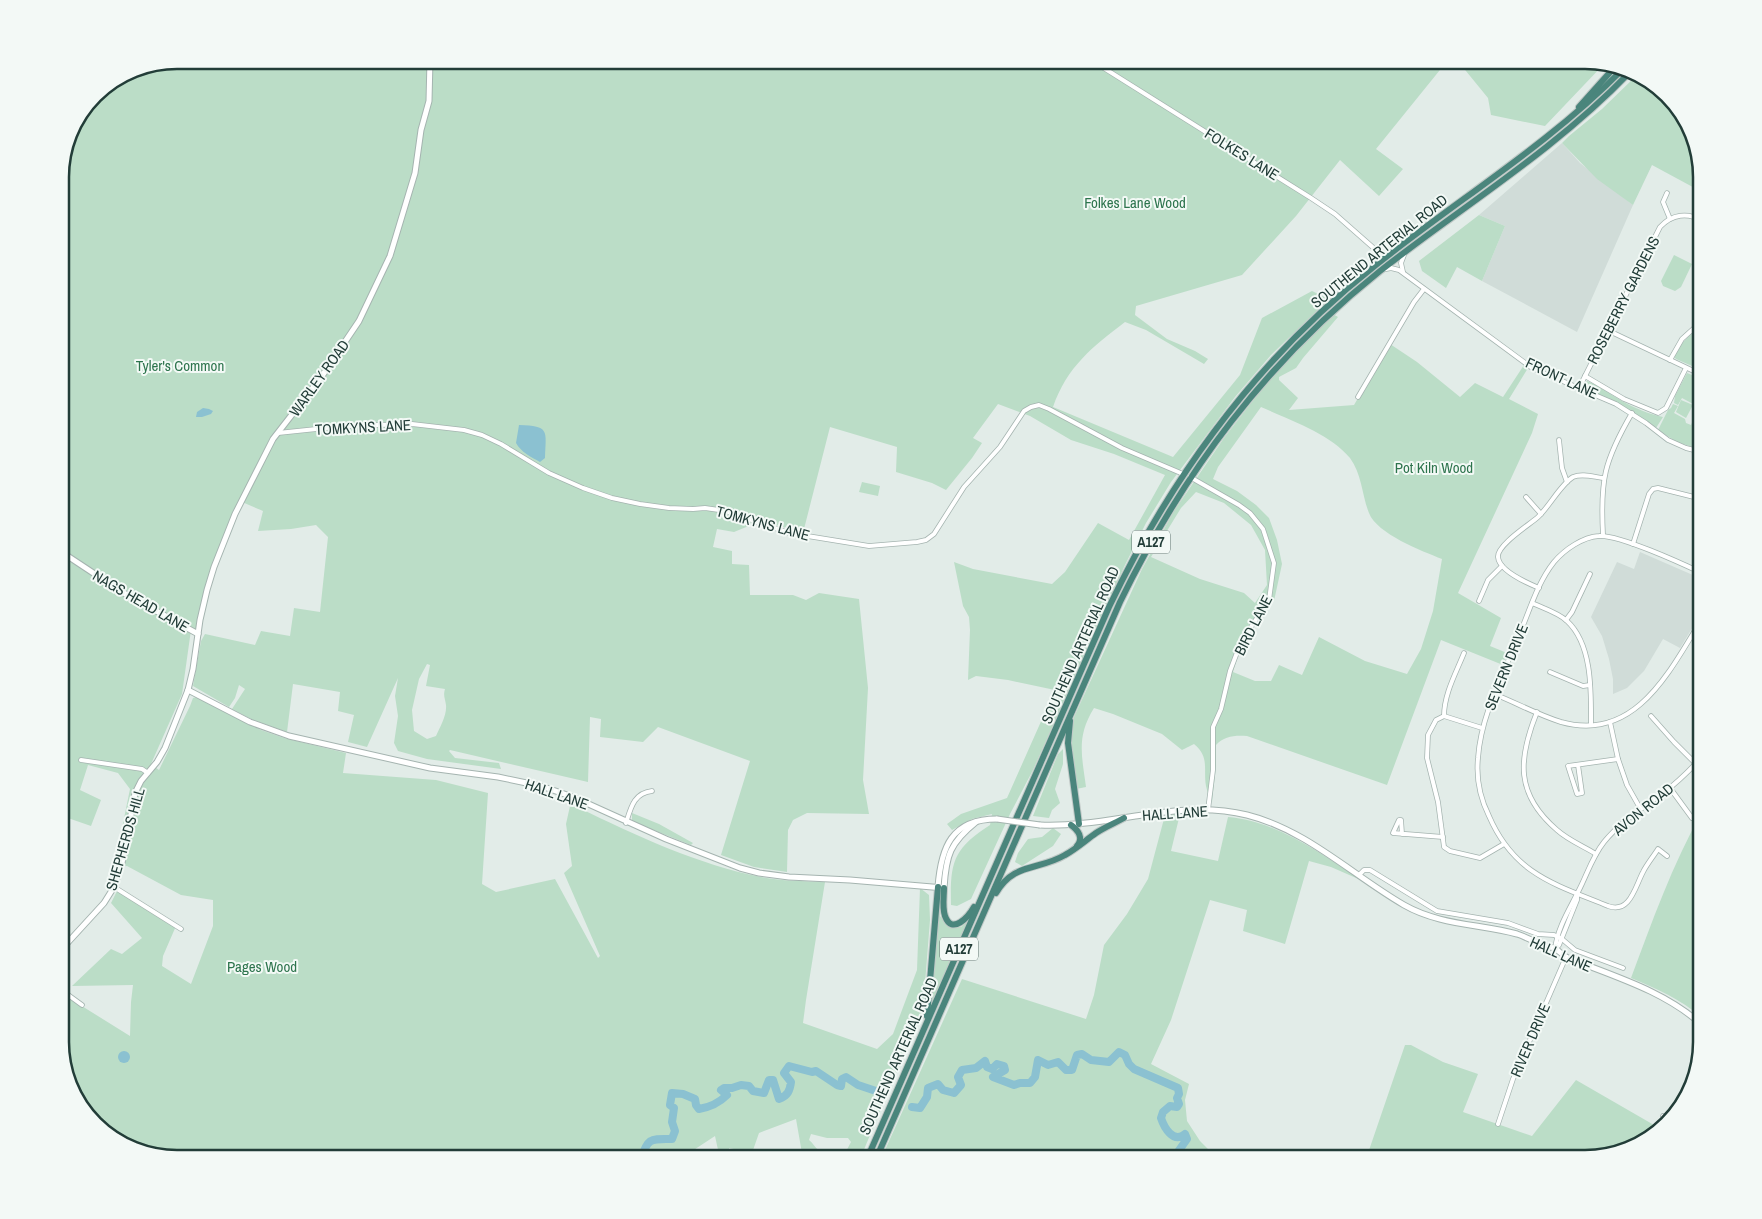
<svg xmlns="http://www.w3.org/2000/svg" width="1762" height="1219" viewBox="0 0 1762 1219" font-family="'Archivo Narrow',sans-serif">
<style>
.built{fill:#d0dcd8}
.green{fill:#bbddc7;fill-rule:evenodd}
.water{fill:#8bc1d1}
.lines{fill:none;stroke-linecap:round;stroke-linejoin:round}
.river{stroke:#8bc1d1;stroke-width:8}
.minor-casing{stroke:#a5b4b0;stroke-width:5.5}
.tertiary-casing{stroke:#a5b4b0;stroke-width:7}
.trunk-casing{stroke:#c1c9c7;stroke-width:8}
.minor{stroke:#fff;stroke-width:4}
.tertiary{stroke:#fff;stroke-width:5}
.trunk{stroke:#4a857c;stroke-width:6}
.tertiary-bridge-casing{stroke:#a5b4b0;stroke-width:7;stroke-linecap:butt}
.tertiary-bridge{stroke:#fff;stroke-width:5}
.labels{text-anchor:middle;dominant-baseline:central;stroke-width:4;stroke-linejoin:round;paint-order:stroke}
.shield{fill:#f3f9f6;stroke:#617571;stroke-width:1}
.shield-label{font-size:14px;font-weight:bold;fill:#223d38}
.street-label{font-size:15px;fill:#223d38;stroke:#f3f9f6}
.park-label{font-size:15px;fill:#2d744d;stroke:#f3f9f6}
.rim{fill:none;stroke:#223d38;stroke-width:2.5}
</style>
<rect width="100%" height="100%" fill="#e2ece8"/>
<g class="built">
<polygon points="1562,143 1580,163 1633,205 1577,332 1482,281 1505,226 1479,215"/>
<polygon points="1640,552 1702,579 1702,612 1680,648 1663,639 1644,671 1627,688 1613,694 1613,679 1609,659 1602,636 1591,617 1617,562 1634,569"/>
</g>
<g class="green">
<path d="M 177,60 L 1448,60 L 1376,149 L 1403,169 L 1379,196 L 1340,160 L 1296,216 L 1242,275 L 1136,306 L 1135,315 L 1167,339 L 1195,351 L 1208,359 L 1204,364 L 1146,330 L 1125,322 C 1092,347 1067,367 1053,407 L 1173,457 L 1240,375 L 1262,318 L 1312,291 L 1329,299 L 1271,355 L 1235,397 L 1171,482 L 1146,523 L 1124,567 L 1033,770 L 1010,814 L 971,899 L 957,906 L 951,905 C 950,862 953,849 990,825 L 992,814 L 972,819 L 952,830 L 947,824 L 961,814 L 1007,798 L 1055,690 L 1008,680 L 976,676 L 968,680 L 970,630 L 969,617 L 963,606 L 954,562 L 973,569 L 1052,584 L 1065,572 L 1098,523 L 1129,540 L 1165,475 L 1114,454 L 1071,440 L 1030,416 L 998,404 L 973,438 L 982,443 L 972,458 L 946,490 L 932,483 L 896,472 L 897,447 L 830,427 L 804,529 L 790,529 L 761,521 L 734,532 L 717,529 L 713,547 L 732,551 L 732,564 L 749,565 L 750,595 L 793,595 L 806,600 L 819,593 L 859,599 L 868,688 L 863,780 L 869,814 L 807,813 L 793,820 L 788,830 L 787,872 L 754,867 L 721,855 L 750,761 L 658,727 L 643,742 L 600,737 L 601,719 L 590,717 L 588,782 L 450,750 L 449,751 L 455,758 L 499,763 L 501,769 L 427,759 L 398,751 L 394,743 L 398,716 L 395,696 L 398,678 L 367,747 L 348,742 L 354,715 L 338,711 L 340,692 L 293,684 L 287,732 L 253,720 L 232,709 L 245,689 L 239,685 L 235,698 L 229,707 L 193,686 L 201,641 L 205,634 L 255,645 L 261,631 L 290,636 L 294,608 L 320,612 L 328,537 L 316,525 L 291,529 L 258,531 L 263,511 L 242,502 L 216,563 L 198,634 L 191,630 L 182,694 L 151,764 L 159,770 L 190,706 L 193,698 L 197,697 L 261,730 L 284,738 L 346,753 L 343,773 L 436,780 L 488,793 L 482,884 L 496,892 L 555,879 L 598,958 L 600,956 L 564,873 L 572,866 L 566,824 L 570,806 L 579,808 C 635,835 699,865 761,877 C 782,881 803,881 825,882 L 806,1000 L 803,1023 L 877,1049 L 893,1034 L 917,970 L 920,888 L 929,895 L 930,920 L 923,1009 L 860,1159 L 842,1159 L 851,1142 L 848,1138 L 827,1138 L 811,1134 L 809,1140 C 813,1143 815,1148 820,1151 L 823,1159 L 803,1159 L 796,1119 L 759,1133 L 752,1153 L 729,1148 L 729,1159 L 720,1159 L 715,1136 L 680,1159 L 177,1159 L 112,1139 L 76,1100 L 60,1049 L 60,1021 L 63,1018 L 69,998 L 130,1036 L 131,1002 L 133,985 L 72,986 L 111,949 L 122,954 L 142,938 L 111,903 L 118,889 L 176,926 L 163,956 L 162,966 L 191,984 L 213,926 L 213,900 L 181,895 L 127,866 L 111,867 L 119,843 L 130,789 L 118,773 L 88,765 L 80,790 L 101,800 L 91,826 L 65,817 L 60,830 L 60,170 L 69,132 L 94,94 L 132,69 ZM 427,664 L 430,665 L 426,686 L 445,689 C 443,696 445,698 446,705 C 447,715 440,727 436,736 L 427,739 L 414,731 L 412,710 L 419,679 Z"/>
<polygon points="1457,60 1585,60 1603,65 1545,126 1491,115 1488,98"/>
<polygon points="1636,76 1650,80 1686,119 1702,177 1702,192 1652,165 1633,205 1597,179 1562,143 1569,136 1602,109"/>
<polygon points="1479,215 1505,226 1482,281 1457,267 1446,288 1422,271 1419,261"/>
<polygon points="1674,255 1692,264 1681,287 1675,291 1663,286 1661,281"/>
<path d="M 1333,314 L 1338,317 L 1303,358 L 1296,368 L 1279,377 L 1279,380 L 1298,398 L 1289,410 L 1354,405 L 1390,344 L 1417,362 L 1460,397 L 1475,383 L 1503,397 L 1524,365 L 1528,368 L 1509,399 L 1538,414 L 1532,433 L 1458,593 L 1501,618 L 1490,646 L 1507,653 L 1503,665 L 1441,640 L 1387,785 L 1247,736 C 1235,735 1224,736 1216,745 L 1216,766 L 1212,802 C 1210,797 1207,792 1206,786 C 1203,769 1210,757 1194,744 L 1182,750 L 1162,734 L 1113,714 L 1094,708 C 1076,737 1082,756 1086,787 L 1076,789 C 1073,765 1068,741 1074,717 L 1142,569 L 1174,511 L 1224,438 L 1251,403 L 1284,363 ZM 1261,407 C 1288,419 1331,434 1350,458 C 1362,474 1362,496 1369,513 C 1377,534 1422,551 1442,559 L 1433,611 L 1421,649 L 1407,674 L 1365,661 L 1319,637 L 1302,675 L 1279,665 L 1271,681 L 1255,681 L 1233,672 L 1242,642 L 1269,600 L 1274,601 L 1282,564 L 1277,540 L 1269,518 L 1256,505 L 1237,491 L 1213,479 L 1218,467 ZM 1196,492 L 1224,503 L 1251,525 L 1265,550 L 1267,585 L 1255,603 L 1244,593 L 1200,579 L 1151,557 L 1181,508 Z"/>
<polygon points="1702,324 1702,372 1699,369 1676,359 1674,357 1681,344"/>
<polygon points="1687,373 1702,379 1702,450 1677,442 1658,430 1668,410 1671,408 1673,404 1678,406 1674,413 1685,419 1686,423 1691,425 1701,403 1697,401 1695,405 1682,398 1678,405 1674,403 1675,396"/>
<path d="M 1587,381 C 1600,386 1610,394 1622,401 C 1634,408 1649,414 1663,417 L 1656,428 L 1618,404 L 1585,389 L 1584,384 Z"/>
<polygon points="1681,400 1693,405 1686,418 1676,412"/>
<polygon points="862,482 880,486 878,496 859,492"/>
<polygon points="1063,749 1063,764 1055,789 1060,803 1052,810 1049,818 1033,816 1058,754"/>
<path d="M 1702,812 L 1702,1018 C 1681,999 1657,989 1631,978 C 1652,922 1672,865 1702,812 Z"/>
<polygon points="632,813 659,824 693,843 691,845 636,823 632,820"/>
<path d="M 1180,814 L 1171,851 L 1218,861 L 1228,817 C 1278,821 1322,855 1363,881 L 1331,867 L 1309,861 L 1285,944 L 1243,931 L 1247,910 L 1210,900 L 1171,1020 L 1151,1064 L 1189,1084 L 1185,1100 L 1187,1121 L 1200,1141 L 1212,1153 L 1239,1159 L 881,1159 L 962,979 L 1086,1019 L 1094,995 L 1104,945 L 1127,914 L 1148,879 L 1165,815 Z"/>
<polygon points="1053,828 1061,834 1053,846 1022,866 1015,862 1018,853 1028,839 1042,837"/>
<polygon points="939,903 940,916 949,927 961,927 969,920 931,1005"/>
<polygon points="1405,1045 1411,1045 1443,1062 1478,1074 1463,1112 1532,1136 1576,1080 1654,1125 1643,1143 1585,1159 1366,1159"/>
</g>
<g class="water">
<polygon points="203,408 209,409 213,411 211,414 202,417 196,417 197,412"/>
<path d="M 519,425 C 550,426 546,430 545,458 L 540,462 C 531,457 521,452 516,443 Z"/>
<circle cx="124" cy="1057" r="6"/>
</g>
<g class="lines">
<g class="river">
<path d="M 912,1107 L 920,1108 L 927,1097 L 928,1088 L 938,1084 L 943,1090 L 954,1093 L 961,1085 L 958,1077 L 962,1070 L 976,1068 L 985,1061 L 987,1067 L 992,1069 L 997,1064 L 1004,1066 L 1005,1070 L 993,1077 L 1014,1085 L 1020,1083 L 1030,1083 L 1035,1077 L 1038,1060 L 1048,1065 L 1058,1062 L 1066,1070 L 1072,1070 L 1077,1055 L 1082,1054 L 1091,1060 L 1109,1062 L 1119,1052 L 1125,1055 L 1129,1064 L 1134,1069 L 1178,1088 L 1179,1094 L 1177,1098 L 1179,1104 L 1177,1107 L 1170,1106 L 1163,1112 L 1161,1118 C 1164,1127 1173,1144 1185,1134 L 1187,1139 L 1175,1156 L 1177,1159"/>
<path d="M 641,1159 C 648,1137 651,1139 672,1139 L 675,1131 L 672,1122 L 674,1108 L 670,1105 L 672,1093 L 683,1094 L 695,1099 L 696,1105 L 699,1109 C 711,1107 719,1103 727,1095 L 721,1090 L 724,1088 L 732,1088 L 741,1085 L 749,1086 L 753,1091 L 764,1093 L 769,1080 L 773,1080 L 779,1099 C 788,1096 790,1090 791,1082 L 784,1073 L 789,1066 L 812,1072 L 816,1071 L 837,1085 L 841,1086 L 842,1079 L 846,1077 L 858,1085 L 876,1091"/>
</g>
<defs>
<g id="minor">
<polyline points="1091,60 1311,198 1335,214 1385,258"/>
<polyline points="1667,193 1663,202 1670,219"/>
<polyline points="1386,269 1391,268 1399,270 1532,368 1616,404 1646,423 1668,440 1686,448 1702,452"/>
<polyline points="1403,272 1401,263 1404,255"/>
<polyline points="1607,330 1702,375"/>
<polyline points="1670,360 1682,339 1702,321"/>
<polyline points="1585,376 1624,399 1658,413 1666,408 1686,368"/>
<path d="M 1579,388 L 1660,227 C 1672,214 1688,212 1702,221"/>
<polyline points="1358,397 1414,302 1424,289"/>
<polyline points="278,433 345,426 412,424 464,430 482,435 501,444 549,473 583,488 612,498 640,504 669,508 693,509 705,508 726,511 789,533 869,546 917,542 926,540 934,534 964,487 1000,447 1024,411 1031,407 1039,405 1049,409 1122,448 1183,474"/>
<polyline points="1559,440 1562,468 1567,482"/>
<polyline points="1190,477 1239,505 1250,513 1263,529 1274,563 1269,600 1241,642 1230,671 1221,709 1213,727 1213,770 1208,810"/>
<polyline points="1526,497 1541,514"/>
<path d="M 1603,535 C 1600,480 1604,461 1632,413"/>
<polyline points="1633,544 1649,494 1653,489 1658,488 1702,499"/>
<polyline points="1695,570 1702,559"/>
<path d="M 1539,588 C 1527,583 1499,571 1498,557 C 1497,545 1529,525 1538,517 C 1549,507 1561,484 1573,477 C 1582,473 1594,477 1603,478"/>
<polyline points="1479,601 1488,580 1502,566"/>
<path d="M 1532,603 C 1543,608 1559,613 1567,621 C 1593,645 1591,693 1591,725"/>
<polyline points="1566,620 1572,612 1590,574"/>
<polyline points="1550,672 1583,686 1590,685"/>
<polyline points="1696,687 1702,691"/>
<path d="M 1494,694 C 1517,703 1538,715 1561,722 C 1636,743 1670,670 1702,619"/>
<path d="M 1537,712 C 1518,759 1515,794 1557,830 C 1568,840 1583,846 1596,854"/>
<path d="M 1444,716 C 1444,694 1456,673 1464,653"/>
<polyline points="1651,716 1674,742 1696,764"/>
<polyline points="1610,722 1618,759 1627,785 1640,808"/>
<polyline points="1482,728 1444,716 1436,720 1428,735 1427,758 1438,802 1444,847 1450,851 1480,858 1504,844"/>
<polyline points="81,760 142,769 148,773"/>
<polyline points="1578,765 1582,793 1577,794 1568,766 1618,759"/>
<polyline points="1670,788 1692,818"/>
<path d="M 626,823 C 631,807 634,793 652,791"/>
<polyline points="1402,834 1401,820 1399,820 1393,833 1443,837"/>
<path d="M 1667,856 L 1658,849 C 1653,857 1647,864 1643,872 C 1635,887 1630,914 1608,906 C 1554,884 1514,874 1489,816 C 1480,798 1476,778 1478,758 C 1481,714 1504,673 1520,633 C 1530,609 1538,582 1554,562 C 1565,549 1583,537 1599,536 C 1618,534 1683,564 1702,573"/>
<polyline points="1359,875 1364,870 1370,870 1437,911 1508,923 1538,934 1554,935 1562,939 1575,950 1623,968"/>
<polyline points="114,887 181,929"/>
<path d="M 1555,949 C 1557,929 1569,910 1578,892 C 1587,875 1592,857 1604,842 C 1621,821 1642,809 1663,793 C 1677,783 1690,770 1702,757"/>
<polyline points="1555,949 1559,945 1577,900 1577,894"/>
<polyline points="60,989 82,1005"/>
<polyline points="1663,1116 1669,1120"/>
<polyline points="1498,1124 1513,1079 1566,957"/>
</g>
<g id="tertiary">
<polyline points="60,551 122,592 198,634"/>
<path d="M 188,690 L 250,722 L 289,736 L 430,768 L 498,777 L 541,786 L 573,797 L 666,839 L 740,868 L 759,873 L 789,877 L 850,880 L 944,888 C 946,855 950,843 976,822"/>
<path d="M 1040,825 C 1110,828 1177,798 1247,815 C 1307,830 1352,875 1404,905 C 1439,925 1479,924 1517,934 C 1526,937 1535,942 1545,946 C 1548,947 1553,947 1556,949 C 1560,952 1562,955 1568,958 C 1613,976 1665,991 1702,1025"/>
<path d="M 938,887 C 941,848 951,819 997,819"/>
<polyline points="60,951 104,903 114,887 122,863 135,793 141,781 157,762 165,748 188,690 193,669 200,620 207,590 214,567 235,514 273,439 322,376 359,321 390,256 415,173 421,130 429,101 430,60"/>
</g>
<g id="trunk">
<polyline points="1579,107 1613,69"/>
<polyline points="1070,721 1068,743 1079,824"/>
<path d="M 1071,825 C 1078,830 1084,838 1077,846"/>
<path d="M 944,888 C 944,896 942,907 945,916 C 952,936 969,916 974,907"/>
<path d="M 996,893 C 1014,862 1038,871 1065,855 C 1076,849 1086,840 1096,833 C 1105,827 1115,823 1124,818"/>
<polyline points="927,1016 938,887"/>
<path d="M 867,1159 L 1109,607 C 1173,473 1259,357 1376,265 C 1457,200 1548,145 1621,71"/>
<path d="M 876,1159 L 1120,602 C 1184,471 1266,362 1380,271 C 1463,206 1555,150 1629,73"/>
</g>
</defs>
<use href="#minor" class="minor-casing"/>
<use href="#tertiary" class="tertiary-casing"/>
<use href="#trunk" class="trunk-casing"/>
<use href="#minor" class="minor"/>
<use href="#tertiary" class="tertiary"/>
<use href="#trunk" class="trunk"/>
<defs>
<polyline id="tertiary-bridge" points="997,819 1040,825"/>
</defs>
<use href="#tertiary-bridge" class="tertiary-bridge-casing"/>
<use href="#tertiary-bridge" class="tertiary-bridge"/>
</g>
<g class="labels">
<g class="shield">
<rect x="1132" y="530.5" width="38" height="23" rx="4"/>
<rect x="940" y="937.5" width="38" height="23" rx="4"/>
</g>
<g class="shield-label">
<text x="1151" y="542">A127</text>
<text x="959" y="949">A127</text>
</g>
<g class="street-label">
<text transform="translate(1242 154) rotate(32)">FOLKES LANE</text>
<text transform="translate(1379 251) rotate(-39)">SOUTHEND ARTERIAL ROAD</text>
<text transform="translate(1623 300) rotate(-63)">ROSEBERRY GARDENS</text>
<text transform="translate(319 378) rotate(-54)">WARLEY ROAD</text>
<text transform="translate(1562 378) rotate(25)">FRONT LANE</text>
<text transform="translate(363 427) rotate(-3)">TOMKYNS LANE</text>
<text transform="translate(763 523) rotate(15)">TOMKYNS LANE</text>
<text transform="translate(141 601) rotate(30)">NAGS HEAD LANE</text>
<text transform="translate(1253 625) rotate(-63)">BIRD LANE</text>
<text transform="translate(1080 645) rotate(-66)">SOUTHEND ARTERIAL ROAD</text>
<text transform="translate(1506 667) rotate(-68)">SEVERN DRIVE</text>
<text transform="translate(557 794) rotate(19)">HALL LANE</text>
<text transform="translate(1643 809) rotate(-39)">AVON ROAD</text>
<text transform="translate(1175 813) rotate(-4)">HALL LANE</text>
<text transform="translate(125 839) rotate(-74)">SHEPHERDS HILL</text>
<text transform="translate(1561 954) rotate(24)">HALL LANE</text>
<text transform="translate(1530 1040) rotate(-67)">RIVER DRIVE</text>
<text transform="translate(898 1056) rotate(-66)">SOUTHEND ARTERIAL ROAD</text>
</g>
<g class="park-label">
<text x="1135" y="202">Folkes Lane Wood</text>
<text x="180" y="365">Tyler's Common</text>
<text x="1434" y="467">Pot Kiln Wood</text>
<text x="262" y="966">Pages Wood</text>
</g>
</g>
<path d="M0 0H1762V1219H0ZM177 69H1585A108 108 0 0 1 1693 177V1042A108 108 0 0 1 1585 1150H177A108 108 0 0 1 69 1042V177A108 108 0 0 1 177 69Z" fill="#f3f9f6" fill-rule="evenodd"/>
<path class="rim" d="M177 69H1585A108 108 0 0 1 1693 177V1042A108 108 0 0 1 1585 1150H177A108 108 0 0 1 69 1042V177A108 108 0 0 1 177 69Z"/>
</svg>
